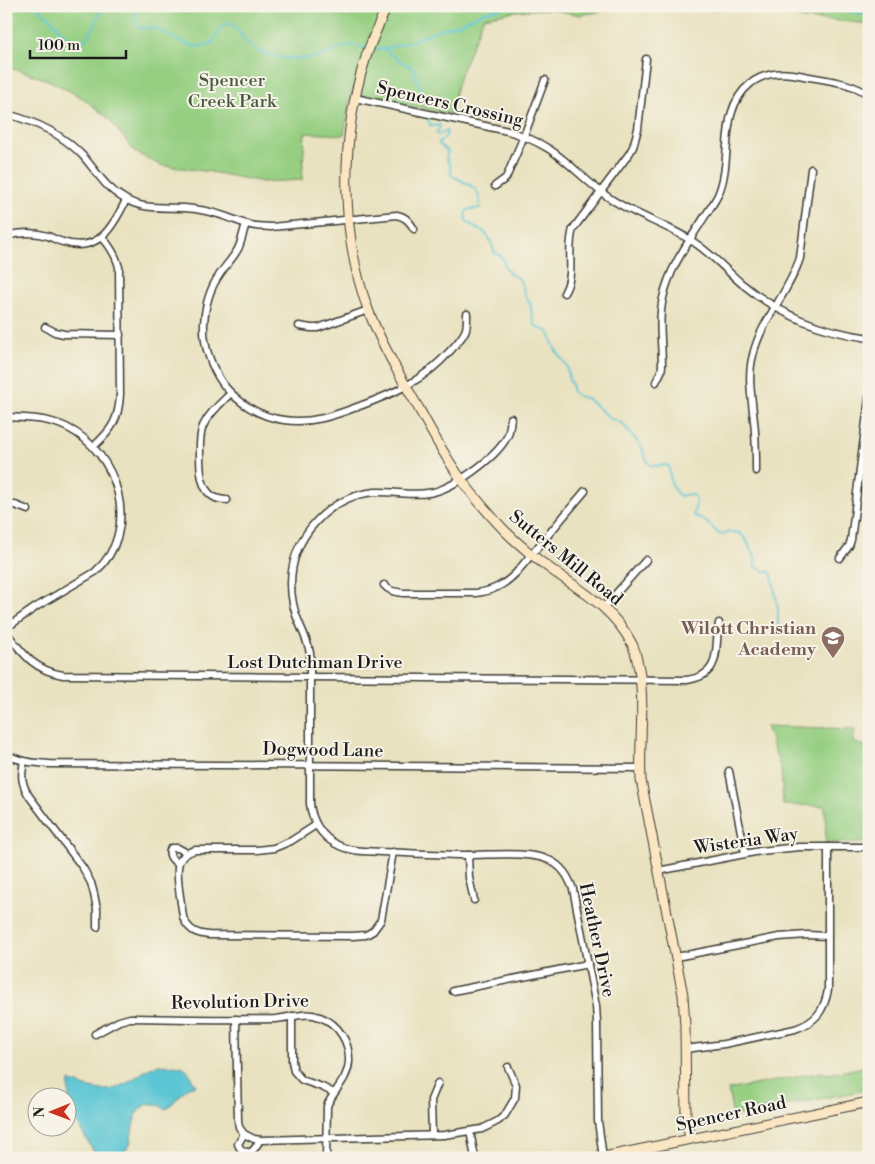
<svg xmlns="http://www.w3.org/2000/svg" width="875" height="1164" viewBox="0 0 875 1164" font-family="'Libre Bodoni',serif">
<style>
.green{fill:#96cf82;stroke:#59764f}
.water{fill:#5bc6d4;stroke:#3c7178}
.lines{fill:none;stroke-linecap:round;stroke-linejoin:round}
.stream{stroke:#5bc6d4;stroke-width:2}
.street-casing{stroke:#3b3a35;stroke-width:9}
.secondary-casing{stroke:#3b3a35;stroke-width:11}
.street{stroke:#fff;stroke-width:6}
.secondary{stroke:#fbe6c3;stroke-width:9}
.labels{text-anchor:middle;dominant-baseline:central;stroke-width:4;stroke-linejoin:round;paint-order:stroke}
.park-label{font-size:18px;fill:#475b40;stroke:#f7f3e8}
.street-label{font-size:18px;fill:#1c1c1c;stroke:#f7f3e8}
.education-label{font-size:18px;font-weight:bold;fill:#785e54;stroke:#f7f3e8;text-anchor:end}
</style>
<rect width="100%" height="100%" fill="#f7f3e8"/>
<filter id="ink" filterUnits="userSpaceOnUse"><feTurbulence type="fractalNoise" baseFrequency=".02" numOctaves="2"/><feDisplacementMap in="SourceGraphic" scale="10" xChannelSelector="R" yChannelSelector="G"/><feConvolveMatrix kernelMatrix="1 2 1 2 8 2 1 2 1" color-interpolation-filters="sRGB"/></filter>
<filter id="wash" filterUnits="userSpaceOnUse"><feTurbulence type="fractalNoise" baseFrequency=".0096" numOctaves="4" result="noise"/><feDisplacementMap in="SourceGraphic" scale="20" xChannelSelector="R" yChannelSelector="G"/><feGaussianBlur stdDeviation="1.12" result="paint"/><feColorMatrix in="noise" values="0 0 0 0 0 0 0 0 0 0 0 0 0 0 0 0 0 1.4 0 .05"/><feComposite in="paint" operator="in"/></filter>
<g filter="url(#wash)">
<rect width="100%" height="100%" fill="#e9e2c0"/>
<g class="green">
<polygon points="6,6 356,6 387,19 393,6 631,6 580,15 550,9 516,11 484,17 460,75 449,114 351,93 344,135 305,133 302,180 263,182 211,172 160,165 135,152 109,119 83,98 50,81 19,70 6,68"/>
<polygon points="703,6 869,6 869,24 830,20 804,19 777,12 750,9 706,9"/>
<polygon points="766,726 855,729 853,743 869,746 868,841 861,843 826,843 825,806 783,805 781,769"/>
<polygon points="869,1066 869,1085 861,1091 733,1116 728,1090 821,1072 829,1074"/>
</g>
<path class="water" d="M 159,1065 C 168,1067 182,1062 188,1071 C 192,1077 191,1080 196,1085 L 188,1087 L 167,1109 C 162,1108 158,1103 152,1104 C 133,1104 133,1130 130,1144 L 128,1148 L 126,1148 L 125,1152 L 121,1154 L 98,1156 L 94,1152 C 80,1127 66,1112 69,1081 C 72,1083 79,1084 83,1086 C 106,1093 116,1091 135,1078 C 143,1072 150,1067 159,1065 Z"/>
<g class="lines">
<g class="stream">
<polyline points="35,6 50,18 61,31 74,43 85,40 94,27 102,6"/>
<path d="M 140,6 L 134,15 L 138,28 L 156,28 L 177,40 L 196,47 L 212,43 L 222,26 L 231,23 C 239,30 246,44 254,49 C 271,60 310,61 329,54 C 334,53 338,49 343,47 C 349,44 359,46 366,48"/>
<polyline points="800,6 844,10 869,16"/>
<polyline points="373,49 385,49 412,41 440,29 459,24 484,12 510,6"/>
<polyline points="385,50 400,61 413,68 415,72 416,78 421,88"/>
<path d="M 428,118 L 430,125 L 431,126 L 440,125 L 439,129 L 436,133 L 438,135 L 446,131 L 447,133 L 444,139 L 439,142 L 439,144 L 448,152 L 446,158 L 450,165 L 451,175 C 467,185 481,184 480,208 C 472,210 463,206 466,220 L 475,228 L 484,232 L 489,238 L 495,253 L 500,255 L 504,261 L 505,267 L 509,273 L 518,278 L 521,282 L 525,295 L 530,303 L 534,324 C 537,329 543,330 548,331 L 555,349 L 567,366 L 569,380 L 572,385 L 572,391 L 578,396 L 588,399 L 611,419 L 622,423 L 641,446 L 647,461 L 651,466 L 667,465 L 669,466 C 670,477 670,489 680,496 L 689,494 L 695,496 L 696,505 L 693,515 L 704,520 L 719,534 L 722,534 L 731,532 L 740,533 L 746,539 L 751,550 L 755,556 L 755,566 L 766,572 L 770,572 L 772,575 L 778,609 L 778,630"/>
</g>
</g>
</g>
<g filter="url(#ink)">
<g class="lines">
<defs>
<g id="street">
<polyline points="368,6 384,13"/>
<path d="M 355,98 L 508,131 C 522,135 536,141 549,149 C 572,164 589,185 611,199 C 637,216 667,225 692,241 C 711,253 725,269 741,283 C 780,315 819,331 869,338"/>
<path d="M 6,114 C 35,121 62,134 83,156 C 97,172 105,188 125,199 C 143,210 165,207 185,208 C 199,209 213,212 227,217 C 236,220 246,225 256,226 C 261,227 266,226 271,227 L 397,215 C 406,217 410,222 414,229"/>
<polyline points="495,186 506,178 524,136 545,80"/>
<path d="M 246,224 C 243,232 242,241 238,249 C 233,258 226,265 220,274 C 210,288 205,306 204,324 C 203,345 211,367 223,384 C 238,403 260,417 284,420 C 310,424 333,416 357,407 C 393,394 425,380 450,351 C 456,344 463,338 466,329 C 467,325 467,319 467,314"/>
<path d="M 6,236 C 21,232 34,232 48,236 C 53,238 58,241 63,242 C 98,254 113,227 126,200"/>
<path d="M 564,293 C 576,273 566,251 573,229 L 629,154 L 633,147 L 638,129 L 646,59"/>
<polyline points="299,326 311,328 318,328 368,310"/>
<polyline points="45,327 55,332 64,334 120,335"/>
<path d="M 656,382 L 661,372 L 662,366 C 662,343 658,320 663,298 C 669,270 685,247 700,224 C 706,214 713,205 718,195 C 734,159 717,111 750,84 C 766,71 785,72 804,76 C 825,80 851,82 869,95"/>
<path d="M 6,417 C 27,418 47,418 66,427 C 119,452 142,531 95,572 L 36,607 L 6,628"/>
<path d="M 511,418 C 510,424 510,431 507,437 C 496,458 452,490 428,493 C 411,496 393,491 375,492 C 329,496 291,537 291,584 C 291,598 294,612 300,625 C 304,634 308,643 310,653 L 310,804 C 312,821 321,836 336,844 C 349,852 366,851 381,852 C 410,853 440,855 469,855 C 492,855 529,851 549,860 C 562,866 568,876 573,889 L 596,1006 L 597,1022 L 598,1121 L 603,1158"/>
<path d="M 94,446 C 112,430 119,419 120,394 L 119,267 C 116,255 110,246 102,237"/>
<path d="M 756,471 C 756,454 756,438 754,421 C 752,399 747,377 753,355 C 761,320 789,293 800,258 L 811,169"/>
<path d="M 227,500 C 202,500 200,476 200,457 C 200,446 199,436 203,426 C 209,413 221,403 231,393"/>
<polyline points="6,505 15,505 28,510"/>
<polyline points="840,558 849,546 851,540 869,398"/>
<path d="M 384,585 C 390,592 396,592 404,593 L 476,593 C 493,591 504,585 516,573 L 585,491"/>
<polyline points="604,607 646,560"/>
<path d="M 6,632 C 23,654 34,670 63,675 L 687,680 C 723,675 714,649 719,623"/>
<path d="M 6,754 C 20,762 34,763 50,764 C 247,764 443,767 640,768"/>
<path d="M 24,761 C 21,776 21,783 29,796 L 83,868 L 91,883 L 94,894 L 97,909 L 97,927"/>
<polyline points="729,771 745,853"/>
<path d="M 316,825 L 291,841 L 274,848 L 257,850 L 195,850 C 174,856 177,871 179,889 C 180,898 182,908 183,917 C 188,930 196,934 209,935 L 352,936 L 366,935 L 373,931 L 381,920 L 393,852"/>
<polyline points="468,855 469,878 474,900"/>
<path d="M 178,864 C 172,860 167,855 171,848 L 178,848 L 187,853"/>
<polyline points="658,871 760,851 799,847 869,847"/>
<polyline points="676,957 779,937 807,935 828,936"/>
<polyline points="453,991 588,964"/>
<polyline points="292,1016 292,1061 294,1071 302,1080 322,1087 334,1093"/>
<polyline points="236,1019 238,1121 239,1127 244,1134 254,1139 261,1140 444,1135 482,1129 498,1121 505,1115 515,1098 516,1085 508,1067"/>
<path d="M 95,1034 L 119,1021 L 130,1018 C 179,1019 227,1020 275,1019 C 291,1018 305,1011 320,1017 C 339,1024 350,1043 349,1062 C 348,1080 333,1091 327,1106 L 326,1158"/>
<path d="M 685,1049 L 724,1044 L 795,1029 C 816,1022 824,1011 828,990 L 828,847"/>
<polyline points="470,1131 475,1158"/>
<path d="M 244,1134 L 238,1144 C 240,1150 244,1153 251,1152 L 255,1148 L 260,1140"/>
<polyline points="432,1135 431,1100 438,1083"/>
</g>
<g id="secondary">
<path d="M 387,6 C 379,24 371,41 365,60 C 340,138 340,235 369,312 C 382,345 400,376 418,407 C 431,431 445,457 461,479 C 474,497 489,514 504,530 C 519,545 535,558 552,570 C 583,592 614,609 632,644 C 636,652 637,661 639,669 C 645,706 639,743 641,780 L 683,995 L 685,1026 L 686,1117 L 690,1139"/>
<polyline points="599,1158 869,1102"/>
</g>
</defs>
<use href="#street" class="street-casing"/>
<use href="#secondary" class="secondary-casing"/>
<use href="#street" class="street"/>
<use href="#secondary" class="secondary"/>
</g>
</g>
<defs>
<symbol id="school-pin" viewBox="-11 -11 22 30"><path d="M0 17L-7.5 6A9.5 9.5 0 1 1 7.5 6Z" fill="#8d6e63" stroke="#f7f3e8"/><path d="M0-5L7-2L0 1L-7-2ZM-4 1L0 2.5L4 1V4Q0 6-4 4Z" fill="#fff"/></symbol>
</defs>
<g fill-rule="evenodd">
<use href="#school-pin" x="819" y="624" width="28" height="38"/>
</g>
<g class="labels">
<g class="park-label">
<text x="232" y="80">Spencer<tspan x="232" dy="21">Creek Park</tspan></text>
</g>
<g class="street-label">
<text transform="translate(450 104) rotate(13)">Spencers Crossing</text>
<text transform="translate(566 558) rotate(39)">Sutters Mill Road</text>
<text x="315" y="662">Lost Dutchman Drive</text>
<text transform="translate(323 750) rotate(1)">Dogwood Lane</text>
<text transform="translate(746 841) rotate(-8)">Wisteria Way</text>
<text transform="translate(597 940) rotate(78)">Heather Drive</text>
<text transform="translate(240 1002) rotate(-1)">Revolution Drive</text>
<text transform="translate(731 1114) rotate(-12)">Spencer Road</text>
</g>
<g class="education-label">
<text x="816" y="628">Wilott Christian<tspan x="816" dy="21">Academy</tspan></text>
</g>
</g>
<rect width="875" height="1164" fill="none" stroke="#f7f3e8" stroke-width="25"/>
<g transform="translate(52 1112) rotate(269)"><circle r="24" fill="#f7f3e8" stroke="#9f9d96"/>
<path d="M0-4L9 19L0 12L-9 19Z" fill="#c8321e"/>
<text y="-8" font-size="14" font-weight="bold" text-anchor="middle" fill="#1c1c1c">N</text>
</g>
<path d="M30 50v8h96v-8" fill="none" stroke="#1c1c1c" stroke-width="2.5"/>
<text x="38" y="50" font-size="15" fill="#1c1c1c" stroke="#f7f3e8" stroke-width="4" paint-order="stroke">100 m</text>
</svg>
